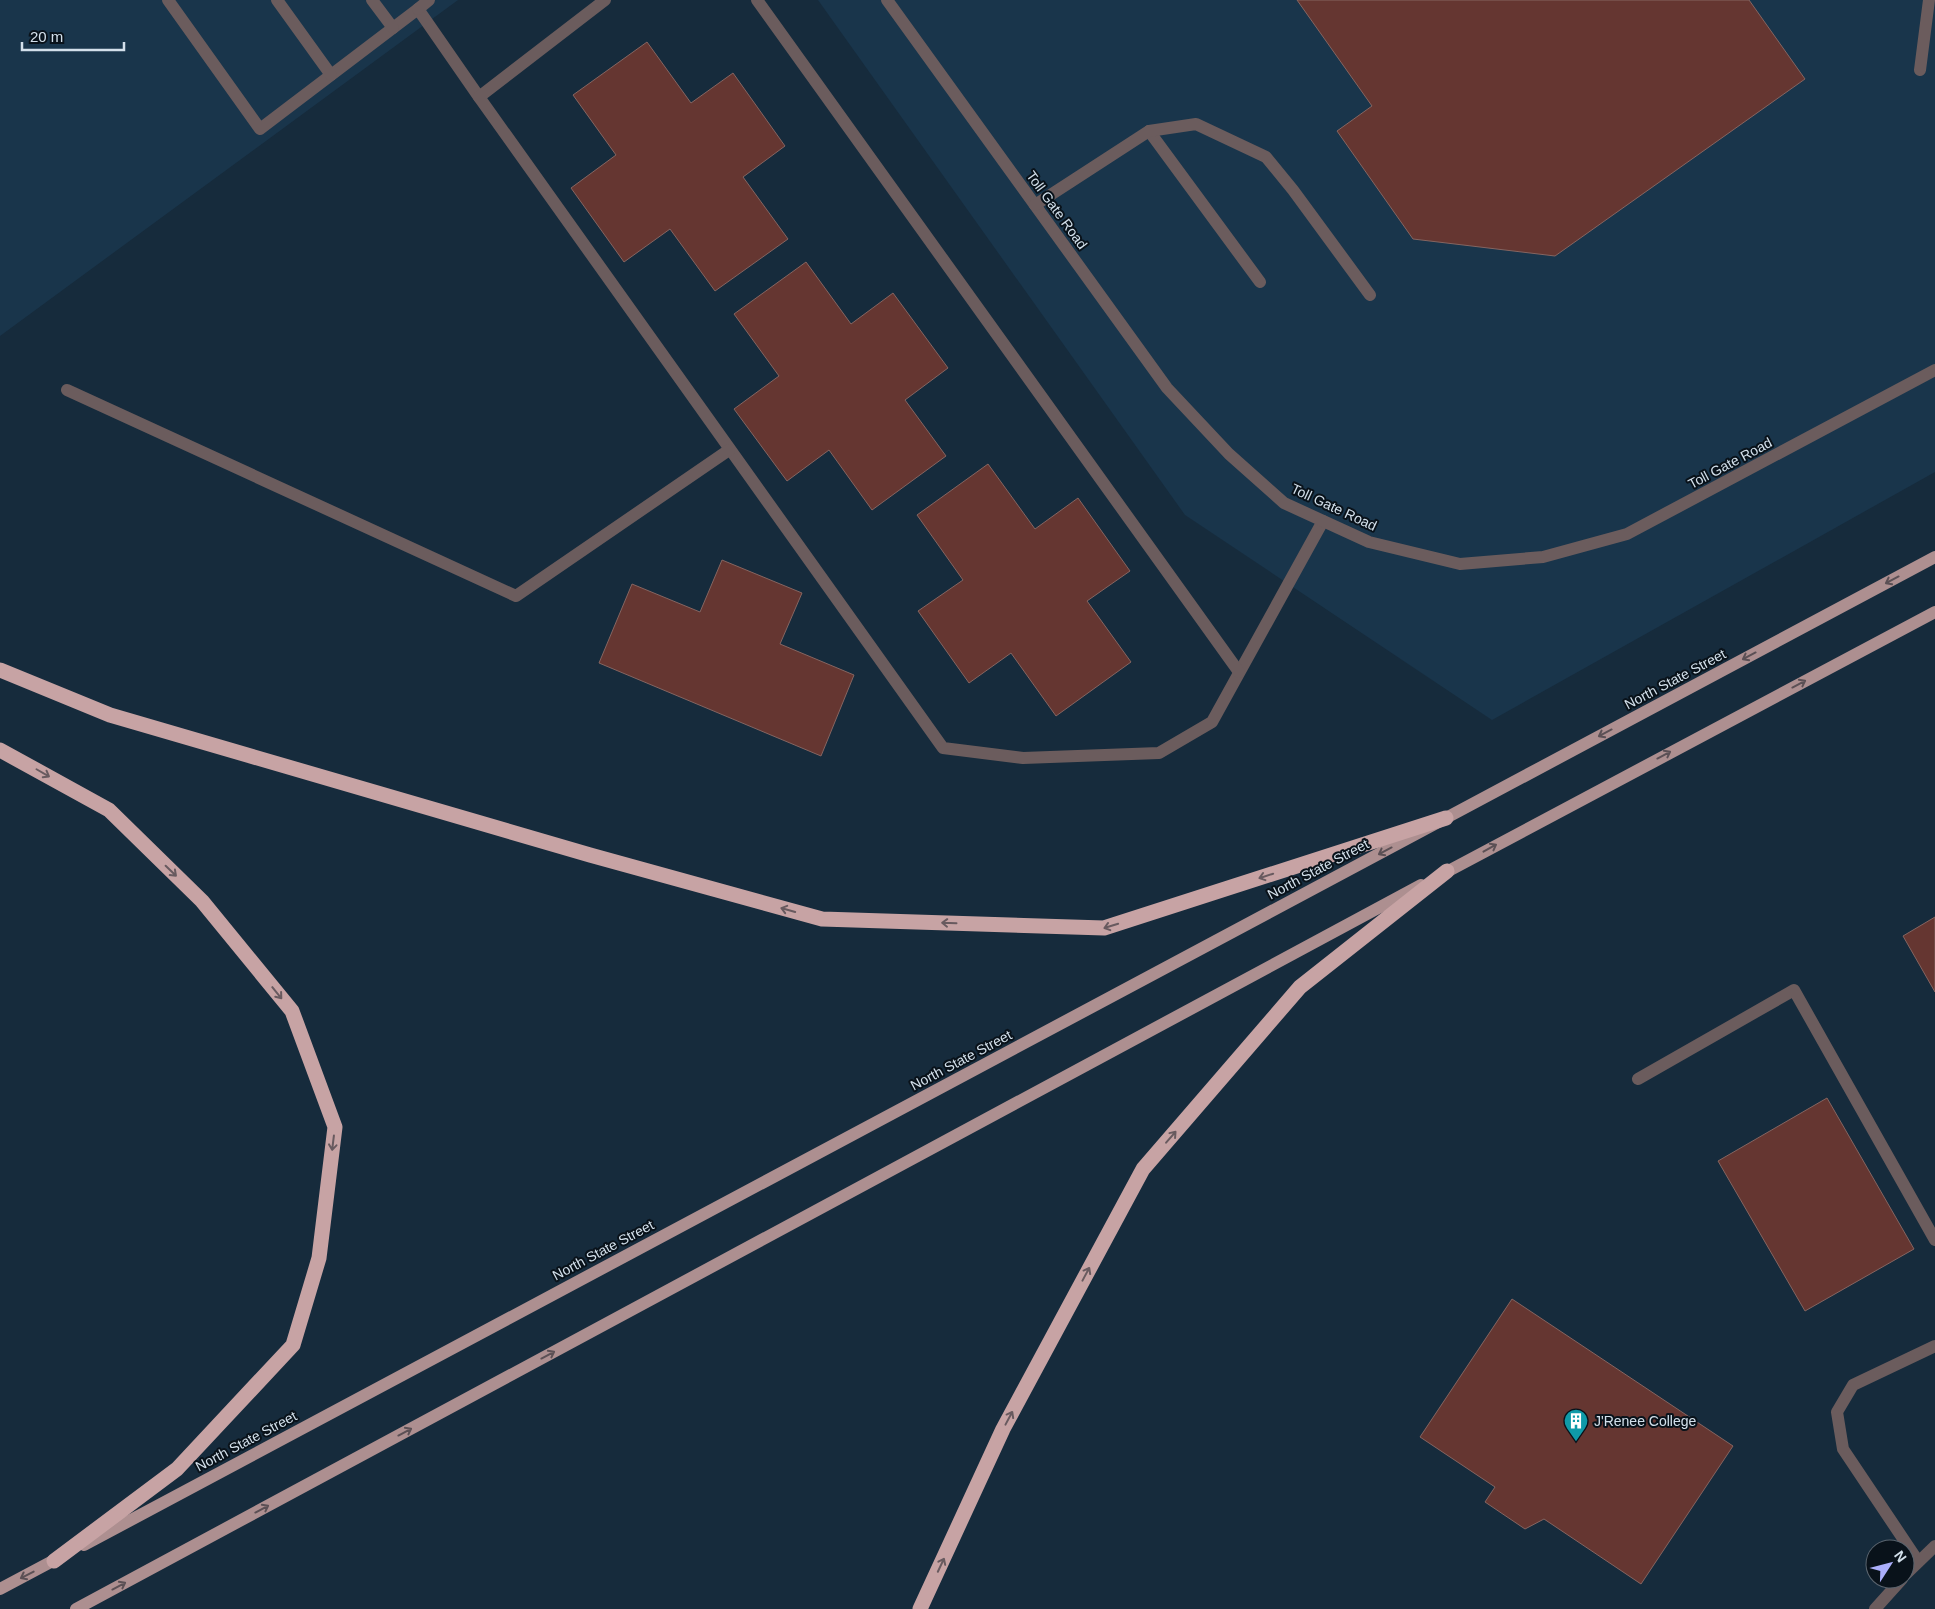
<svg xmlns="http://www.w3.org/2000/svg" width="1935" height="1609" viewBox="0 0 1935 1609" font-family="Helvetica,sans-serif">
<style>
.built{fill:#19354b}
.building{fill:#653631;stroke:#856561}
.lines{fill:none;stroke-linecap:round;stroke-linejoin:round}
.minor{stroke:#6b5c5d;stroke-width:12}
.major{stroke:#ad8f90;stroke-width:12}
.highway{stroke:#c7a3a4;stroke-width:15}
.oneway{stroke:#5b5055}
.oneway2{stroke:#685a5f}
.labels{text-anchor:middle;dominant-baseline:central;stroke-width:4;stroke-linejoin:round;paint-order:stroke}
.street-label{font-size:14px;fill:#d3e0eb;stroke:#09121a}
.poi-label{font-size:14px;fill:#d3e0eb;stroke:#09121a;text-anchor:start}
</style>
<rect width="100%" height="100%" fill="#162b3c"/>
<g class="built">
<polygon points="0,0 458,0 0,336"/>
<polygon points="818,0 1935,0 1935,472 1492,720 1185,515"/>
</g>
<g class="building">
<polygon points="1297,0 1749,0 1805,79 1555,256 1413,239 1337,131 1372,106"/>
<polygon points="647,42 691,103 733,73 785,146 743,177 788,239 715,291 670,229 624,262 571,188 616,155 573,95"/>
<polygon points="806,262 851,324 893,293 948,368 905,400 946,456 872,510 829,450 787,481 734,409 779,376 734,314"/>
<polygon points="988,464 1035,529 1078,498 1130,571 1087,601 1131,662 1056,716 1011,653 969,683 918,611 963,580 917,515"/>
<polygon points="722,560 802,593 780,644 854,675 821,756 599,663 632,584 700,612"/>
<polygon points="1935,917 1935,992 1903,936"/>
<polygon points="1827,1098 1914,1249 1805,1311 1718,1161"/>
<polygon points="1512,1299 1733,1446 1641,1584 1544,1519 1525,1529 1485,1502 1495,1487 1420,1437"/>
</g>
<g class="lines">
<g class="minor">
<polyline points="168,0 260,129 418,9 479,97"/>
<polyline points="277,0 331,75"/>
<polyline points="372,0 393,28"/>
<polyline points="605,0 479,97 943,748 1023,758 1159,753 1212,722 1323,521"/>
<polyline points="757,0 1239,672"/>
<polyline points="887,0 1167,388 1229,454 1284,503 1369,542 1460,564 1543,557 1627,534 1935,370"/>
<polyline points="418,9 429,0"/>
<polyline points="1920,70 1929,0"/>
<polyline points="1149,131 1260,282"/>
<polyline points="1035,205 1149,131 1196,124 1266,157 1293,190 1370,295"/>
<polyline points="67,390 516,596 729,450"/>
<polyline points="1638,1079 1794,990 1935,1240"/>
<polyline points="1918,1561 1843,1449 1837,1412 1853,1385 1935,1346"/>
<polyline points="1905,1575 1935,1546"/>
<polyline points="1875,1609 1902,1579"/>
</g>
<g class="major">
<polyline points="1439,876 1935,612"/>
<polyline points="84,1545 1935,557"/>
<polyline points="0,1589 62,1556"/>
<polyline points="76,1609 1421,885"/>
</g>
<g class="highway">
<polyline points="0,670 110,715 590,855 822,919 1104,928 1446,818"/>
<polyline points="0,750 109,810 202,901 292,1011 335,1127 319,1258 293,1345 177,1469 54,1561"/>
<polyline points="920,1609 1003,1429 1143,1169 1300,987 1447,871"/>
</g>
</g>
<defs><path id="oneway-shaft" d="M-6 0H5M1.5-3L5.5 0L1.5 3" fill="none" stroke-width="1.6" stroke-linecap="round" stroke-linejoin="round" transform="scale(1.25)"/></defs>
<g class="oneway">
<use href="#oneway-shaft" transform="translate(1892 580) rotate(152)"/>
<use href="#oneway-shaft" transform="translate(1749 656) rotate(152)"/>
<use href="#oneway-shaft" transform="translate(1799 684) rotate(-28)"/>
<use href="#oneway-shaft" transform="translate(1605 733) rotate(152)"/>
<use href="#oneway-shaft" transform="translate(1664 755) rotate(-28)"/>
<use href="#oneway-shaft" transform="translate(1490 848) rotate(-29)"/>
<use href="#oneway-shaft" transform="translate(1385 851) rotate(152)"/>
<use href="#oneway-shaft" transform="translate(548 1355) rotate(-28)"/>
<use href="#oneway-shaft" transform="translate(405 1432) rotate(-28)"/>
<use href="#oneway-shaft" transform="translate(262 1509) rotate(-28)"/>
<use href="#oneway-shaft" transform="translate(27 1575) rotate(153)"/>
<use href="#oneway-shaft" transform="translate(119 1586) rotate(-28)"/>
</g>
<g class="oneway2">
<use href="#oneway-shaft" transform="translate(43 773) rotate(30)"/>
<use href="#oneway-shaft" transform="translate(171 871) rotate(44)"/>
<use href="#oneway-shaft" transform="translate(1266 876) rotate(162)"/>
<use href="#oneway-shaft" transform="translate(788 910) rotate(-164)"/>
<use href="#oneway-shaft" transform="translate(949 923) rotate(-178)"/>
<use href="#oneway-shaft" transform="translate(1111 926) rotate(163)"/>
<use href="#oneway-shaft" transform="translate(277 993) rotate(51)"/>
<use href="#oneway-shaft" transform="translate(1171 1137) rotate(-49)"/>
<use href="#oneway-shaft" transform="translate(333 1143) rotate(97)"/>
<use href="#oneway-shaft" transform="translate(1086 1274) rotate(-62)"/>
<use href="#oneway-shaft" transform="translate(1009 1418) rotate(-62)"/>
<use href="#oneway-shaft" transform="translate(941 1565) rotate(-65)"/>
</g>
<defs>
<symbol id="building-pin" viewBox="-11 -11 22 30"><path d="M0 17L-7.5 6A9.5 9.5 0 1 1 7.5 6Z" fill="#0f9aa8" stroke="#09121a"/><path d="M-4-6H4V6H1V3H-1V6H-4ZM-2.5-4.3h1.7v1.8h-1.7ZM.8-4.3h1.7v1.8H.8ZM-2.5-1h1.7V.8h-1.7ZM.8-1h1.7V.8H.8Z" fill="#fff"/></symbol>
</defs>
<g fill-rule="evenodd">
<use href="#building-pin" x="1562" y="1407" width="28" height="38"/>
</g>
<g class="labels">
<g class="street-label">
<text transform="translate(1057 210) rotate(54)">Toll Gate Road</text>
<text transform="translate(1730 463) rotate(-28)">Toll Gate Road</text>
<text transform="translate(1334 507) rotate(25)">Toll Gate Road</text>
<text transform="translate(1675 679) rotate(-28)">North State Street</text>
<text transform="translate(1318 869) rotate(-28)">North State Street</text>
<text transform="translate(961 1060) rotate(-28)">North State Street</text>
<text transform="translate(603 1250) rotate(-28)">North State Street</text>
<text transform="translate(246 1441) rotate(-28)">North State Street</text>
</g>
<g class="poi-label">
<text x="1594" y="1421">J'Renee College</text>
</g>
</g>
<g transform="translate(1890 1564) rotate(54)"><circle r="24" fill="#09121a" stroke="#5a646e"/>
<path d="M0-4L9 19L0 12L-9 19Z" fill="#abaffb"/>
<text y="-8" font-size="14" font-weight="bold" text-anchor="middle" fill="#d3e0eb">N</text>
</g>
<path d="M22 42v8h102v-8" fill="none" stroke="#d3e0eb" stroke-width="2.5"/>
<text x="30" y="42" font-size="15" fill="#d3e0eb" stroke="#09121a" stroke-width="4" paint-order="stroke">20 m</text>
</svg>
